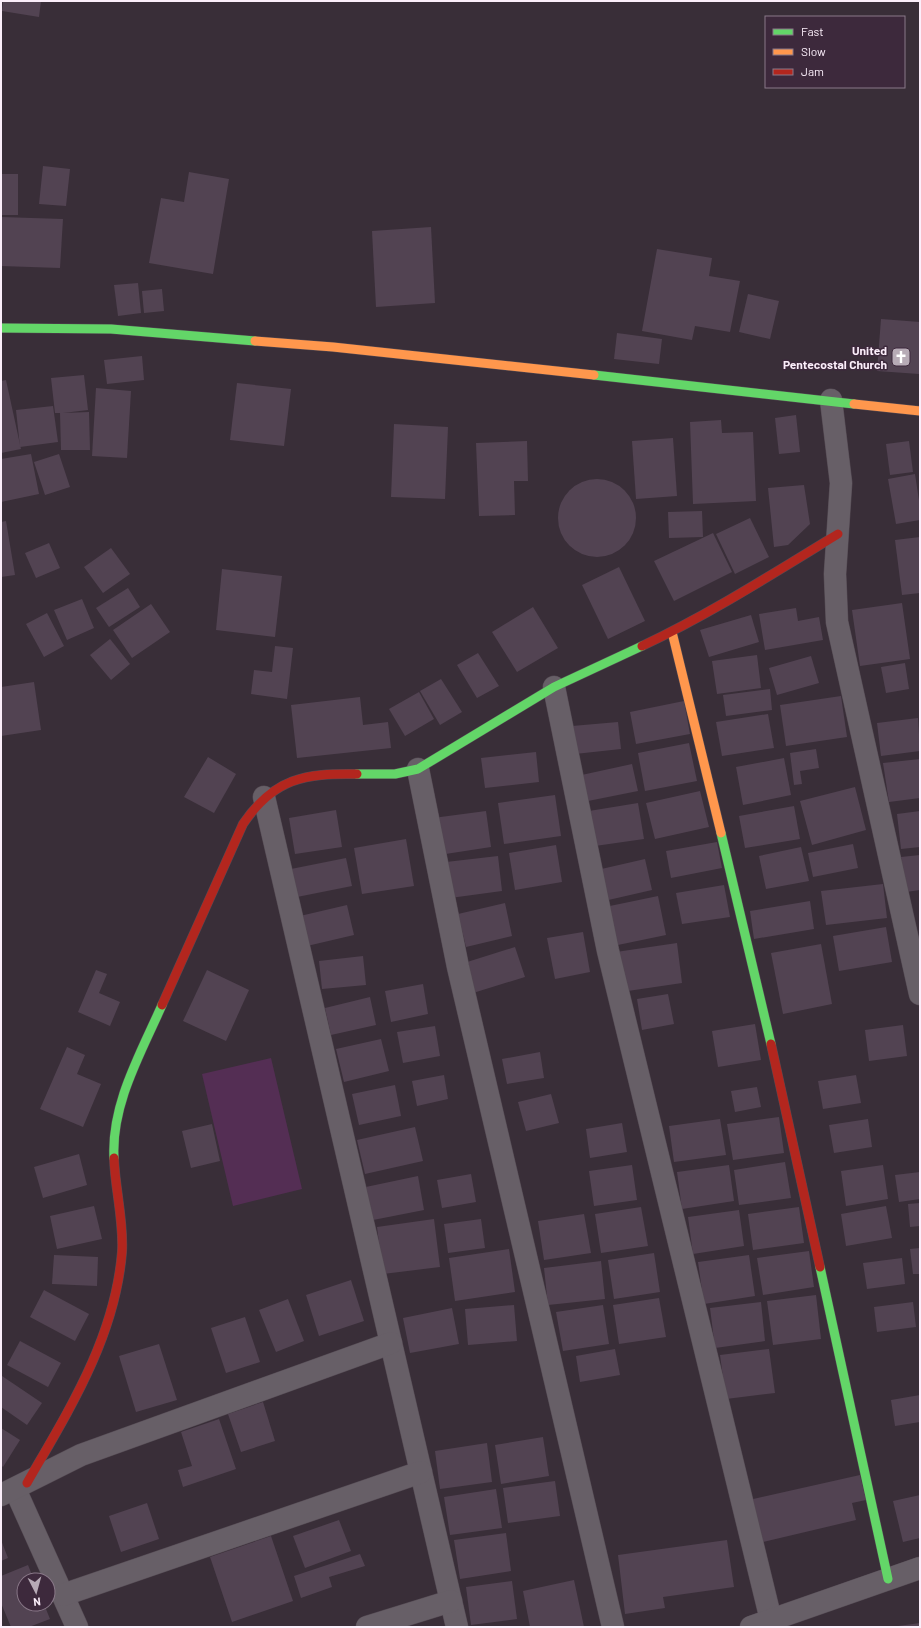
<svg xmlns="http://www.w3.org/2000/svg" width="921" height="1628" viewBox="0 0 921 1628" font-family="Barlow,sans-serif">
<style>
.green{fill:#542e54}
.building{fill:#524352}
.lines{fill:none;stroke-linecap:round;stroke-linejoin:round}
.street-casing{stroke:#544a53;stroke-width:23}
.fast-casing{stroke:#544a53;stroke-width:10}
.slow-casing{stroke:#544a53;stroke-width:10}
.jam-casing{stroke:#544a53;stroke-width:10}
.street{stroke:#675f67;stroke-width:22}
.fast{stroke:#63d668;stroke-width:9}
.slow{stroke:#ff974d;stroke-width:9}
.jam{stroke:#b3261e;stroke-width:9}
.labels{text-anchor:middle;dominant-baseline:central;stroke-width:3;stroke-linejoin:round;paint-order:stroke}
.poi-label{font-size:12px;font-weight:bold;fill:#fbeefa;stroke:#3d293c;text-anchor:end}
</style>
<rect width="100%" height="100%" fill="#392e38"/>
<polygon class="green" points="271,1058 302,1189 233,1206 202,1074"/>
<g class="building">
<polygon points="3,1 41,1 39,17 2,11"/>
<polygon points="43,166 70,169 66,206 39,204"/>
<polygon points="189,172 229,179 213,274 149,263 161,198 184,202"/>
<rect x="1" y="174" width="17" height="41"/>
<polygon points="1,217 63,219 60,268 1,266"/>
<polygon points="431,227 435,303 376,307 372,231"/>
<polygon points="657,249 712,258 709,276 740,281 730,332 695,326 692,340 642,331"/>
<polygon points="138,283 141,313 118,316 114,285"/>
<polygon points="162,289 164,311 144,313 142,291"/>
<polygon points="748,294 779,301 770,339 739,332"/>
<polygon points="881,319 920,322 919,374 877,371"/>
<polygon points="617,333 662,339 659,364 614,359"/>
<polygon points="142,356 144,380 107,384 104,360"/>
<polygon points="84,375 88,410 63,413 89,412 90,450 61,450 60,413 55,413 51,378"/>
<polygon points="6,380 21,449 1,453 1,381"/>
<polygon points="237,383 291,389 284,446 230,440"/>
<polygon points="96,388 131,391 127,458 92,456"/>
<polygon points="53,406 58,442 20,447 16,410"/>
<polygon points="796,415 800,452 779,454 775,418"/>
<polygon points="721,420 722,433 753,432 756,501 693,504 690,422"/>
<polygon points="394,424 448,427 445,499 391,497"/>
<polygon points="673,438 677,496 636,499 632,441"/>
<polygon points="527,441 528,481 514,481 515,515 479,516 476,443"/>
<polygon points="909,441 913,472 890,475 886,444"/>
<polygon points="31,454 39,494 1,502 1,459"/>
<polygon points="59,454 70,487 45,495 34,462"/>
<polygon points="915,474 920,507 920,520 896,524 888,479"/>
<circle cx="597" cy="518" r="39"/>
<polygon points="804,485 810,524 788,545 774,547 768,488"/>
<polygon points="702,511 703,537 669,538 668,512"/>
<polygon points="750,518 769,557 735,574 716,534"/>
<polygon points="6,521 15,575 1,577 1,522"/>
<polygon points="713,533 732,572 674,601 654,561"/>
<polygon points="920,537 920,593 902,595 895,540"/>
<polygon points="49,543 60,568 36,578 25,553"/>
<polygon points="111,548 130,574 103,593 84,567"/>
<polygon points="619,567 645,621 608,639 582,585"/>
<polygon points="222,569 282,576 275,637 216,630"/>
<polygon points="128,588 140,607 109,627 96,608"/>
<polygon points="82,599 94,628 67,640 54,610"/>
<polygon points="902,603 910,659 860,666 852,610"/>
<polygon points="151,604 170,632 132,658 113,630"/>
<polygon points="533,607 558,648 517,672 492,632"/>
<polygon points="796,608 798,621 819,617 823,640 765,650 759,614"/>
<polygon points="47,613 64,646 44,657 26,624"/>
<polygon points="751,615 759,642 709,657 700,630"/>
<polygon points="110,639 130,664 111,680 90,655"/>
<polygon points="275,646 293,648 287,699 251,694 254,670 272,672"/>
<polygon points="478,653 499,686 477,698 457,665"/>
<polygon points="757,655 761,688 717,694 712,661"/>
<polygon points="811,656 819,683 777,695 769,668"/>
<polygon points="905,663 909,689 886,693 881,667"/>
<polygon points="441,679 462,712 440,725 420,691"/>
<polygon points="34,682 41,730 1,736 1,687"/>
<polygon points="770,689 772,710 726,716 723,695"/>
<polygon points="419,692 434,719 405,736 389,709"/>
<polygon points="841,696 847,737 786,746 780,705"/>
<polygon points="360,697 363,725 388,722 391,748 297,758 291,705"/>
<polygon points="684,701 690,734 636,744 630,712"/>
<polygon points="768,714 774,748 722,756 716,722"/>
<polygon points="918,718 920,751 881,756 877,723"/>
<polygon points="618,722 621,749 575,754 572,726"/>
<polygon points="689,743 697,781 645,791 638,753"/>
<polygon points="816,749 819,768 800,771 802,784 794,785 790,753"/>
<polygon points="536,752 539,782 485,788 481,758"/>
<polygon points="208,757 236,774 214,813 184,797"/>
<polygon points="784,758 791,795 743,805 736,767"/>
<polygon points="920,759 920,798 889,802 883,763"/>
<polygon points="632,764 638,791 583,802 577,776"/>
<polygon points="855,787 866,830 812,845 800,801"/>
<polygon points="700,791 709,827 655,839 646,803"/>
<polygon points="555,795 561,836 504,844 498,803"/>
<polygon points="638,803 644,839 595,846 589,811"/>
<polygon points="794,806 800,839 745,848 739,816"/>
<polygon points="336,810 342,847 295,854 289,818"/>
<polygon points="486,811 491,847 439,855 433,818"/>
<polygon points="920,811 920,847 901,849 897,814"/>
<polygon points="406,839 414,886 362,894 354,848"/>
<polygon points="717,842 722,868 671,878 666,851"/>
<polygon points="853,844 858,868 813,877 808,853"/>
<polygon points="556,845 562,882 515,890 509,853"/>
<polygon points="801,847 809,881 766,889 759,856"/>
<polygon points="920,855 920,890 906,892 901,857"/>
<polygon points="498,856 502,891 450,898 446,862"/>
<polygon points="346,858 352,886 297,897 291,869"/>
<polygon points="645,859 652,890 604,901 597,870"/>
<polygon points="883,884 887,918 826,925 821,891"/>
<polygon points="724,885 730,917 682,924 676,893"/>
<polygon points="658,896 666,935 613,946 605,907"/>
<polygon points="810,901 814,929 754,939 750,911"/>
<polygon points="505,903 512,936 466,947 458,914"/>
<polygon points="347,905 354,935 307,946 300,916"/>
<polygon points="886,927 892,962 839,971 833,936"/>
<polygon points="583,932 590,972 555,979 547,938"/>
<polygon points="677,943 682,983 621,992 616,952"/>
<polygon points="821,944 832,1004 783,1014 771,953"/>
<polygon points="515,947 525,977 473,993 464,963"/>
<polygon points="363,956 366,985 322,989 319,961"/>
<polygon points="96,970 107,974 99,993 120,1002 110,1026 78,1012"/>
<polygon points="207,970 249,990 226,1041 183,1021"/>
<polygon points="423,984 428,1014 391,1022 385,991"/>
<polygon points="668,994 674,1024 642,1030 637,999"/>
<polygon points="370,997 376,1025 331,1035 325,1008"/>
<polygon points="755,1024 761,1060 718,1067 712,1031"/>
<polygon points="903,1025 907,1056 869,1061 865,1030"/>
<polygon points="435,1026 440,1056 403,1063 397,1032"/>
<polygon points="381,1039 389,1071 344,1082 336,1049"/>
<polygon points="67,1047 85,1055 77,1074 101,1084 83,1127 40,1109"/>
<polygon points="540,1052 544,1078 507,1084 502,1059"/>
<polygon points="444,1075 448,1099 417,1106 412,1081"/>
<polygon points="856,1075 861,1103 823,1109 818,1081"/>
<polygon points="395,1085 401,1116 359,1125 352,1094"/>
<polygon points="757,1087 761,1107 735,1112 731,1091"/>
<polygon points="551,1094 559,1123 526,1131 518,1102"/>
<polygon points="779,1117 784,1153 733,1160 727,1124"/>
<polygon points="720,1119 726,1155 674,1162 669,1126"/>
<polygon points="868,1119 872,1147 834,1153 829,1125"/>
<polygon points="622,1123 627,1152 590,1158 586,1129"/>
<polygon points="212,1124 220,1161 191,1168 182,1131"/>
<polygon points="415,1127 423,1161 365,1174 357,1140"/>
<polygon points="79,1154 87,1185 43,1198 34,1167"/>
<polygon points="785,1162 791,1198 739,1205 734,1170"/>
<polygon points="632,1165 637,1200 594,1206 589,1171"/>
<polygon points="729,1165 734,1201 682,1209 677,1172"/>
<polygon points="883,1165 888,1199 846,1206 841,1171"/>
<polygon points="920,1172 920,1199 899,1202 895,1175"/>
<polygon points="471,1174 476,1202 442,1208 437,1180"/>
<polygon points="418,1176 424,1210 368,1221 361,1188"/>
<polygon points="920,1203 920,1226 910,1227 908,1204"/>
<polygon points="94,1206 102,1239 57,1249 50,1216"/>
<polygon points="886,1206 892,1238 846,1246 841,1214"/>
<polygon points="641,1207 648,1246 601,1253 595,1214"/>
<polygon points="799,1207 804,1243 753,1250 748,1214"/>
<polygon points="739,1210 744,1246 693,1254 688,1217"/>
<polygon points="584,1214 591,1253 544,1260 538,1221"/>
<polygon points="434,1219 440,1267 383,1274 377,1227"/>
<polygon points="481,1219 485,1248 448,1253 444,1224"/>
<polygon points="920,1248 920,1274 913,1274 910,1249"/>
<polygon points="509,1249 515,1292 455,1301 449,1258"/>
<polygon points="809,1251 814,1287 763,1295 757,1258"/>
<polygon points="654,1253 660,1292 614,1299 608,1260"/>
<polygon points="54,1255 98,1257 97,1286 52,1284"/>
<polygon points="749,1255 755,1296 704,1304 698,1262"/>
<polygon points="902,1258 905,1284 867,1289 863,1263"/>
<polygon points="601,1261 605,1299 548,1305 544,1268"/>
<polygon points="351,1280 364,1321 319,1336 306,1295"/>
<polygon points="44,1290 89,1314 75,1341 30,1317"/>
<polygon points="816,1295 821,1339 773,1345 767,1301"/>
<polygon points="659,1298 666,1337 619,1344 613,1305"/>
<polygon points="288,1299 304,1341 276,1352 259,1310"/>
<polygon points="761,1302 765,1341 715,1348 710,1308"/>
<polygon points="913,1302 916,1327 877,1332 874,1307"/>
<polygon points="514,1305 517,1341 468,1345 465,1309"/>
<polygon points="603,1305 609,1344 563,1351 556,1312"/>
<polygon points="452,1308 459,1344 410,1353 403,1318"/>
<polygon points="245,1317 260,1362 226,1373 211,1328"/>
<polygon points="20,1341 61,1363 48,1387 7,1365"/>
<polygon points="159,1344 177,1400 136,1412 119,1356"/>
<polygon points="615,1349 620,1375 580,1382 576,1356"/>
<polygon points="769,1349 775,1393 726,1399 720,1355"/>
<polygon points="2,1376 42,1403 27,1425 1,1407"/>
<polygon points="920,1395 920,1422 895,1426 891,1400"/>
<polygon points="263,1402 275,1441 241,1452 228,1414"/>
<polygon points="219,1419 236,1469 183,1487 178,1470 192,1466 181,1432"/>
<polygon points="1,1428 20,1440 3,1467 1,1465"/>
<polygon points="543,1437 549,1476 501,1484 495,1445"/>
<polygon points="487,1443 492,1482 440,1489 435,1451"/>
<polygon points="860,1475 866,1500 852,1503 856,1520 759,1543 749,1500"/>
<polygon points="555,1481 560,1516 508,1523 503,1488"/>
<polygon points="496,1489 502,1528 450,1535 444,1497"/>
<polygon points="920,1495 920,1538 903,1542 893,1501"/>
<polygon points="147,1503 159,1539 121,1552 109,1516"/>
<polygon points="339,1520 351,1551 305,1568 293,1536"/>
<polygon points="506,1533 511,1571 460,1579 454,1540"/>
<polygon points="271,1536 293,1601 232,1622 210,1557"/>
<polygon points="1,1540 8,1558 1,1561"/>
<polygon points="727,1540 734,1587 663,1597 665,1608 625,1614 618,1555"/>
<polygon points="360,1554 365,1566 329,1577 332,1587 301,1598 294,1576"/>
<polygon points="28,1565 34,1580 24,1580 24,1604 44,1604 50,1619 29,1627 11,1627 1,1603 1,1576"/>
<polygon points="574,1580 584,1627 530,1627 523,1591"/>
<polygon points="512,1581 517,1619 471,1625 466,1587"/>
<polygon points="920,1623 920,1627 898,1627 898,1626"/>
</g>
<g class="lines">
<defs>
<g id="street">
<polyline points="831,400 841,483 835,574 837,622 920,994"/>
<polyline points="554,687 608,951 771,1620"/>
<polyline points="418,769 458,967 613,1627"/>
<polyline points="264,797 457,1627"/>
<polyline points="15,1489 77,1627"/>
<polyline points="1,1495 81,1455 391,1343"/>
<polyline points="63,1595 421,1472"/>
<polyline points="367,1627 451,1601"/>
<polyline points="751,1627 920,1568"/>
</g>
<g id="fast">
<polyline points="1,328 111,329 255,341"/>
<polyline points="594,375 854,404"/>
<polyline points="357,774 395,774 418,769 554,687 642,646"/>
<polyline points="721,833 771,1044"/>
<path d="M 114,1158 C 111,1104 141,1053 162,1005"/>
<polyline points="820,1267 888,1579"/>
</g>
<g id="slow">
<polyline points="255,341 333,347 594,375"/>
<polyline points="854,404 920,411"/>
<polyline points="672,632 721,833"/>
</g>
<g id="jam">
<path d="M 642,646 C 710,614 774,573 838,534"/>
<path d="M 162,1005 L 243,824 C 274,778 305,773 357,774"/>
<polyline points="771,1044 820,1267"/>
<path d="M 27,1483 C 69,1410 115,1338 122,1252 C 124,1221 115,1189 114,1158"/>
</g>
</defs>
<use href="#street" class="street-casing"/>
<use href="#fast" class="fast-casing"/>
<use href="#slow" class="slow-casing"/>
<use href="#jam" class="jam-casing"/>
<use href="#street" class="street"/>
<use href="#fast" class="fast"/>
<use href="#slow" class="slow"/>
<use href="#jam" class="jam"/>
</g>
<defs>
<symbol id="church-square" viewBox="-11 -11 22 22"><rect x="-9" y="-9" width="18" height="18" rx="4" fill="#b7abb6" stroke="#3d293c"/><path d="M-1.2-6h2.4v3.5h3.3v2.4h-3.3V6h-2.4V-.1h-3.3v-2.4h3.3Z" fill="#fff"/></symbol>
</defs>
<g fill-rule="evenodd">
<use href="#church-square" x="890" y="346" width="22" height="22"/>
</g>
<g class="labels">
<g class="poi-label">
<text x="887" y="350">United<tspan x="887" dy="14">Pentecostal Church</tspan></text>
</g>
</g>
<rect width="921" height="1628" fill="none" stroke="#fbeefa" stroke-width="4"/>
<rect x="765" y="16" width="140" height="72" fill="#3d293c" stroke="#897888"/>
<rect x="773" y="29" width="20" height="6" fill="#63d668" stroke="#897888"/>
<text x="801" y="36" font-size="12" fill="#fbeefa">Fast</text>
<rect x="773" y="49" width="20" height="6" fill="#ff974d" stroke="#897888"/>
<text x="801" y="56" font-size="12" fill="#fbeefa">Slow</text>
<rect x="773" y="69" width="20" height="6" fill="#b3261e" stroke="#897888"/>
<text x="801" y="76" font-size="12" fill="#fbeefa">Jam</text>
<g transform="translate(36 1592) rotate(174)"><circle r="19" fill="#3d293c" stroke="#897888"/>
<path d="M0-3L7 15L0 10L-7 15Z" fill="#b7abb6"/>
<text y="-6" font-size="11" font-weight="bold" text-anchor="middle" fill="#fbeefa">N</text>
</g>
</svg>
